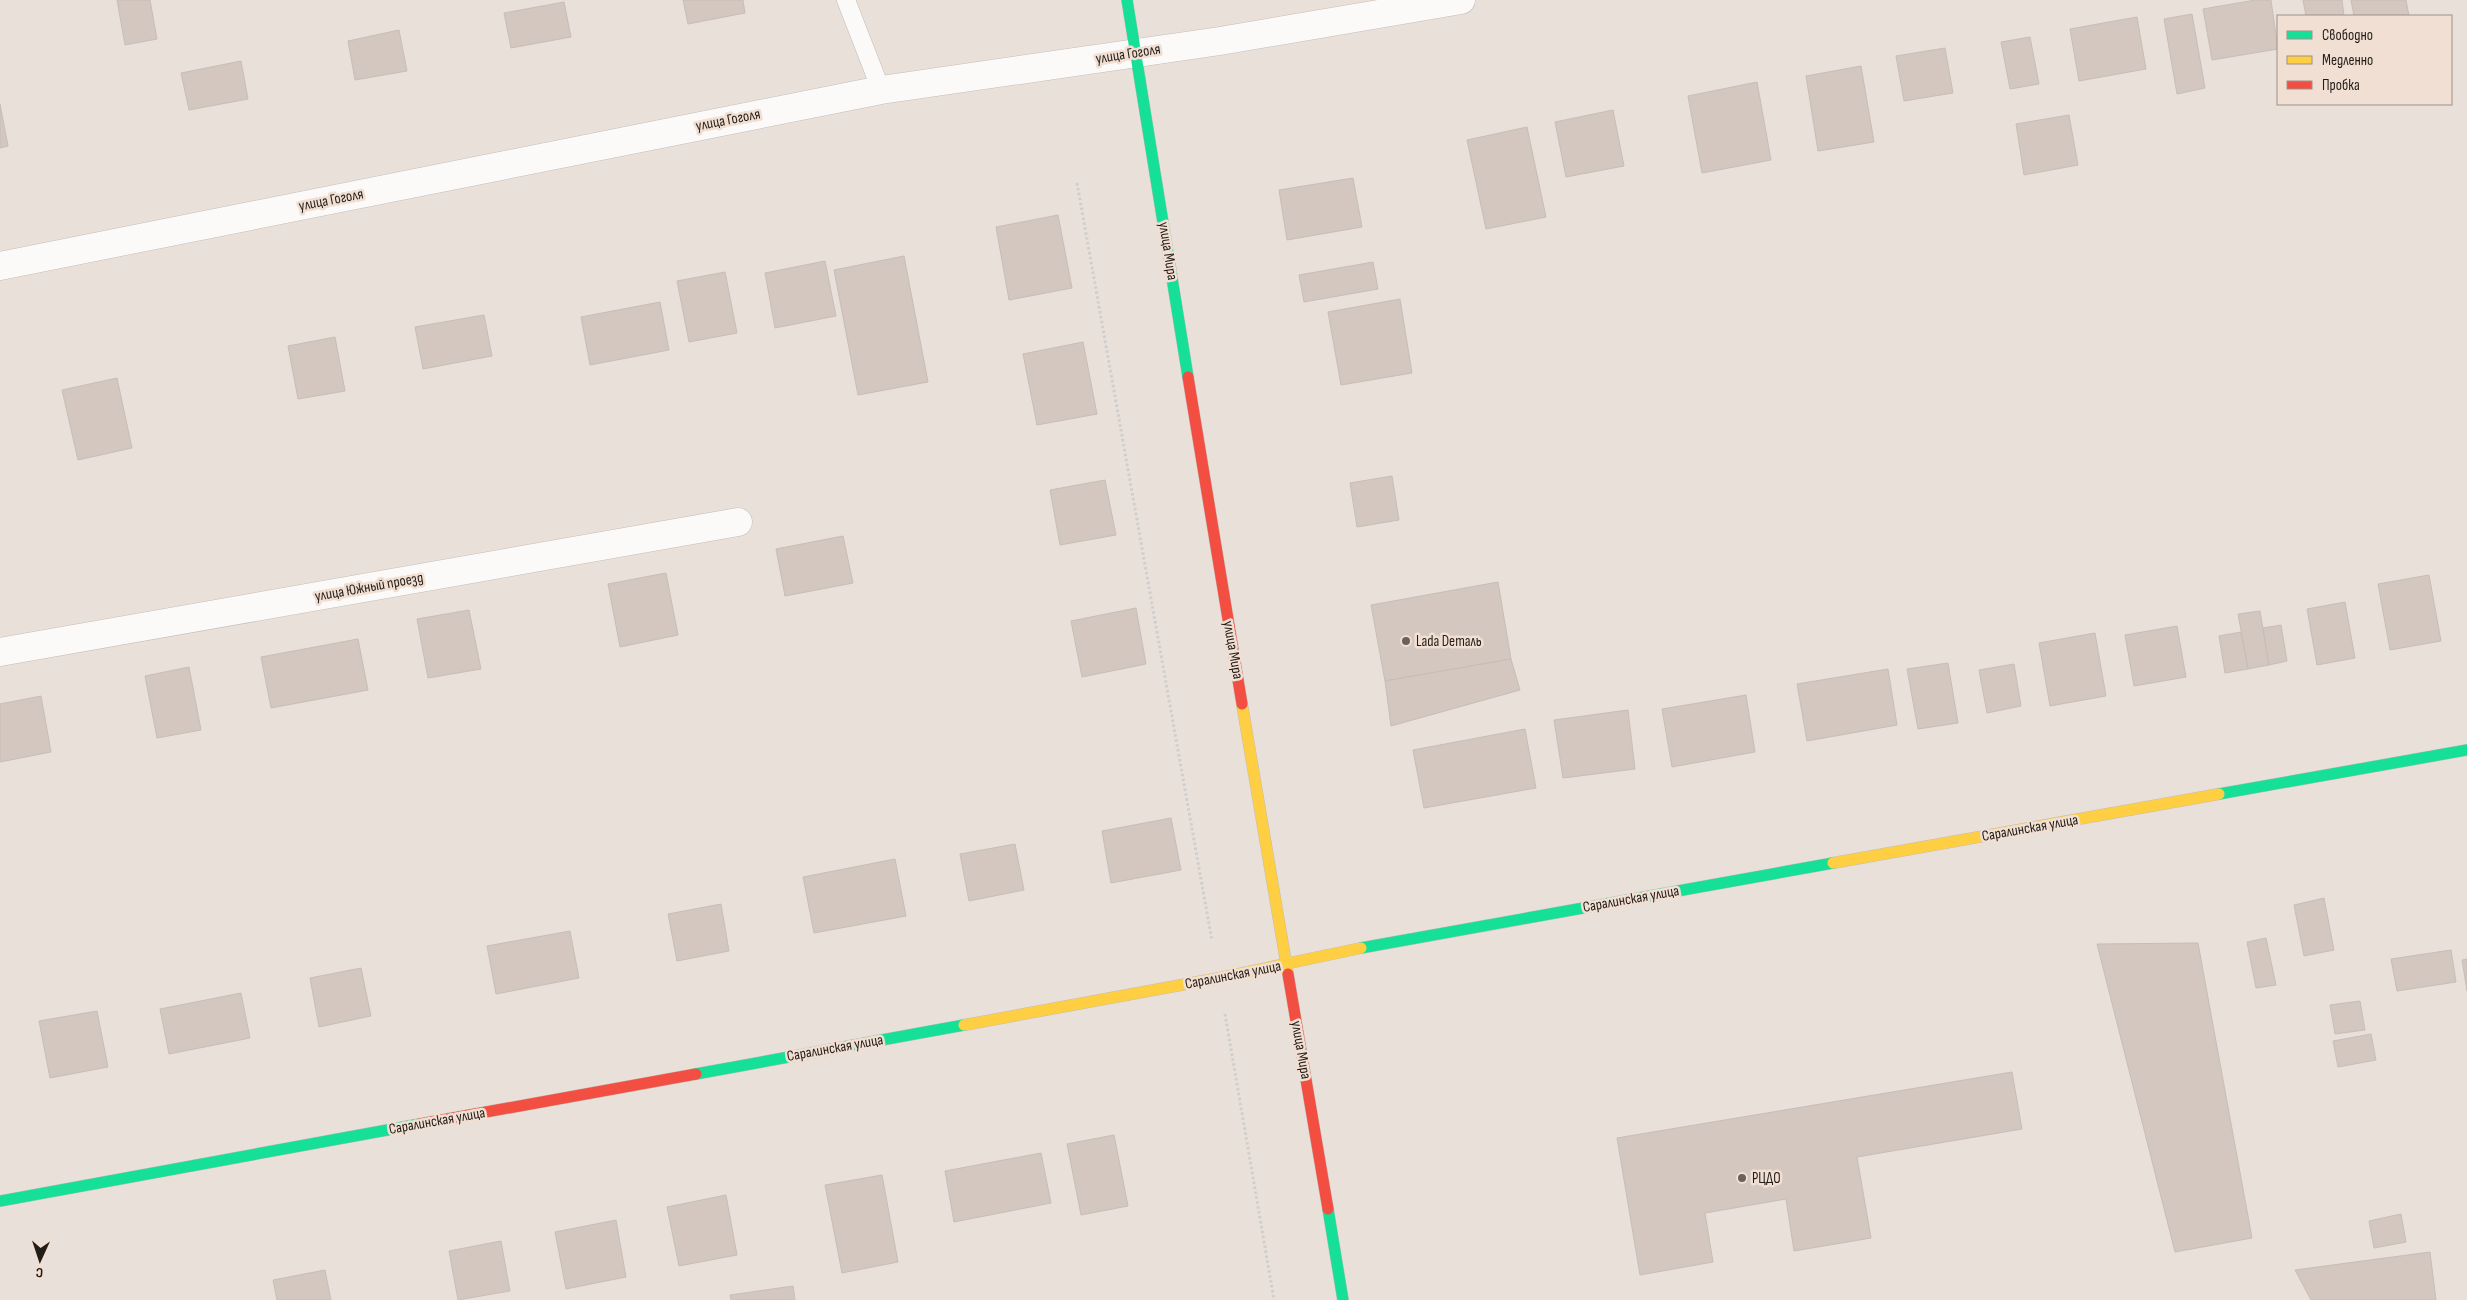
<svg xmlns="http://www.w3.org/2000/svg" width="2467" height="1300" viewBox="0 0 2467 1300" font-family="'Sofia Sans Condensed',sans-serif">
<style>
.building{fill:#d3c7bf;stroke:#c6beb9}
.lines{fill:none;stroke-linecap:round;stroke-linejoin:round}
.lane-casing{stroke:#c4bdb7;stroke-width:19}
.street-casing{stroke:#c4bdb7;stroke-width:29}
.fast-casing{stroke:#c4bdb7;stroke-width:12}
.slow-casing{stroke:#c4bdb7;stroke-width:12}
.jam-casing{stroke:#c4bdb7;stroke-width:12}
.path{stroke:#d0cecc;stroke-width:3;stroke-dasharray:2.5 2.5;stroke-linecap:butt}
.lane{stroke:#fcfaf9;stroke-width:18}
.street{stroke:#fcfaf9;stroke-width:28}
.fast{stroke:#16e098;stroke-width:11}
.slow{stroke:#ffcf43;stroke-width:11}
.jam{stroke:#f24e42;stroke-width:11}
.poi-dot{fill:#68615c;stroke:#f0dfd2;stroke-width:2}
.labels{text-anchor:middle;dominant-baseline:central;stroke-width:5;stroke-linejoin:round;paint-order:stroke}
.street-label{font-size:15px;fill:#231d18;stroke:#f0dfd2}
.poi-label{font-size:15px;fill:#231d18;stroke:#f0dfd2;text-anchor:start}
</style>
<rect width="100%" height="100%" fill="#e9e0d9"/>
<g class="building">
<polygon points="117,0 150,0 157,39 125,45"/>
<polygon points="683,0 743,0 745,13 688,24"/>
<polygon points="2255,0 2271,0 2278,49 2212,60 2203,9"/>
<polygon points="2303,0 2342,0 2344,16 2306,16"/>
<polygon points="2351,0 2406,0 2409,16 2354,16"/>
<polygon points="564,2 571,37 511,48 504,13"/>
<polygon points="2192,14 2205,88 2177,94 2164,19"/>
<polygon points="2137,17 2146,69 2079,81 2070,29"/>
<polygon points="399,30 407,71 355,80 348,41"/>
<polygon points="2030,37 2039,84 2010,89 2001,42"/>
<polygon points="1945,48 1953,93 1904,101 1896,56"/>
<polygon points="241,61 248,99 189,110 181,73"/>
<polygon points="1861,66 1874,142 1818,151 1806,76"/>
<polygon points="1757,82 1771,160 1702,173 1688,96"/>
<polygon points="0,104 8,146 0,148"/>
<polygon points="1613,110 1624,166 1566,177 1555,122"/>
<polygon points="2069,115 2078,165 2024,175 2016,124"/>
<polygon points="1527,127 1546,217 1486,229 1467,140"/>
<polygon points="1353,178 1362,227 1287,240 1279,190"/>
<polygon points="1058,215 1072,288 1009,300 996,227"/>
<polygon points="904,256 928,382 858,395 834,270"/>
<polygon points="825,261 836,316 775,328 765,273"/>
<polygon points="1373,262 1378,289 1304,302 1299,275"/>
<polygon points="725,272 737,333 689,342 677,281"/>
<polygon points="1400,299 1412,373 1341,385 1328,312"/>
<polygon points="660,302 669,350 590,365 581,317"/>
<polygon points="484,315 492,356 423,369 415,327"/>
<polygon points="335,337 345,391 298,399 288,346"/>
<polygon points="1083,342 1097,414 1037,425 1023,354"/>
<polygon points="117,378 132,448 78,460 62,390"/>
<polygon points="1392,476 1399,520 1357,527 1350,483"/>
<polygon points="1105,480 1116,535 1060,545 1050,490"/>
<polygon points="843,536 853,583 785,596 776,549"/>
<polygon points="666,573 678,635 620,647 608,584"/>
<polygon points="2429,575 2441,641 2390,650 2378,584"/>
<polygon points="1498,582 1511,659 1385,681 1371,605"/>
<polygon points="2345,602 2355,658 2317,665 2307,609"/>
<polygon points="1136,608 1146,664 1082,677 1071,621"/>
<polygon points="469,610 481,669 428,678 417,619"/>
<polygon points="2260,611 2269,665 2248,669 2238,614"/>
<polygon points="2281,625 2287,661 2269,665 2263,628"/>
<polygon points="2177,626 2186,677 2134,686 2125,635"/>
<polygon points="2241,632 2248,669 2225,673 2219,636"/>
<polygon points="2095,633 2106,696 2050,706 2039,643"/>
<polygon points="358,639 368,690 271,708 261,657"/>
<polygon points="1511,659 1520,690 1391,726 1385,681"/>
<polygon points="1948,663 1958,723 1918,729 1907,669"/>
<polygon points="2014,664 2021,706 1987,713 1979,670"/>
<polygon points="189,667 201,730 157,738 145,676"/>
<polygon points="1888,669 1897,725 1807,741 1797,684"/>
<polygon points="1746,695 1755,752 1672,767 1662,709"/>
<polygon points="41,696 51,752 0,762 0,704"/>
<polygon points="1628,710 1635,769 1563,778 1554,720"/>
<polygon points="1525,729 1536,788 1424,808 1413,750"/>
<polygon points="1171,818 1181,870 1111,883 1102,831"/>
<polygon points="1015,844 1024,890 969,901 960,854"/>
<polygon points="895,859 906,916 814,933 803,877"/>
<polygon points="2324,898 2334,950 2304,956 2294,905"/>
<polygon points="721,904 729,951 677,961 668,914"/>
<polygon points="570,931 579,978 496,994 487,946"/>
<polygon points="2266,938 2276,985 2256,988 2247,942"/>
<polygon points="2198,943 2252,1238 2175,1252 2097,944"/>
<polygon points="2451,950 2456,982 2397,991 2391,959"/>
<polygon points="2467,959 2467,991 2462,960"/>
<polygon points="361,968 371,1016 319,1027 310,978"/>
<polygon points="241,993 250,1038 169,1054 160,1009"/>
<polygon points="2360,1001 2365,1030 2335,1034 2330,1005"/>
<polygon points="97,1011 108,1067 50,1078 39,1021"/>
<polygon points="2371,1034 2376,1060 2338,1067 2333,1041"/>
<polygon points="2012,1072 2022,1129 1857,1157 1871,1238 1794,1251 1786,1199 1705,1213 1713,1262 1640,1275 1617,1138"/>
<polygon points="1114,1135 1128,1206 1081,1215 1067,1144"/>
<polygon points="1041,1153 1051,1203 954,1222 945,1171"/>
<polygon points="882,1175 898,1262 842,1273 825,1185"/>
<polygon points="726,1195 737,1255 679,1266 667,1207"/>
<polygon points="2401,1214 2406,1242 2374,1248 2369,1221"/>
<polygon points="616,1220 626,1277 566,1289 555,1232"/>
<polygon points="501,1241 510,1291 458,1300 449,1251"/>
<polygon points="2430,1252 2436,1300 2311,1300 2295,1270"/>
<polygon points="325,1270 331,1300 277,1300 273,1280"/>
<polygon points="793,1286 795,1300 731,1300 730,1295"/>
</g>
<g class="lines">
<defs>
<polyline id="lane" points="846,0 881,90"/>
<g id="street">
<polyline points="0,266 881,90 1220,41 1461,0"/>
<polyline points="0,652 738,522"/>
</g>
<g id="fast">
<polyline points="1127,0 1188,377"/>
<polyline points="2219,794 2467,750"/>
<polyline points="1361,948 1833,863"/>
<polyline points="696,1074 964,1025"/>
<polyline points="0,1201 420,1124"/>
<polyline points="1328,1209 1343,1300"/>
</g>
<g id="slow">
<polyline points="1242,704 1288,974"/>
<polyline points="1833,863 2219,794"/>
<polyline points="964,1025 1219,978 1361,948"/>
</g>
<g id="jam">
<polyline points="1188,377 1242,704"/>
<polyline points="1288,974 1328,1209"/>
<polyline points="420,1124 696,1074"/>
</g>
</defs>
<use href="#lane" class="lane-casing"/>
<use href="#street" class="street-casing"/>
<use href="#fast" class="fast-casing"/>
<use href="#slow" class="slow-casing"/>
<use href="#jam" class="jam-casing"/>
<g class="path">
<polyline points="1077,183 1212,941"/>
<polyline points="1225,1014 1274,1300"/>
</g>
<use href="#lane" class="lane"/>
<use href="#street" class="street"/>
<use href="#fast" class="fast"/>
<use href="#slow" class="slow"/>
<use href="#jam" class="jam"/>
</g>
<g class="poi-dot">
<circle cx="1406" cy="641" r="5"/>
<circle cx="1742" cy="1178" r="5"/>
</g>
<g class="labels">
<g class="street-label">
<text transform="translate(1128 54) rotate(-9)">улица Гоголя</text>
<text transform="translate(728 120) rotate(-11)">улица Гоголя</text>
<text transform="translate(331 200) rotate(-11)">улица Гоголя</text>
<text transform="translate(1168 251) rotate(81)">улица Мира</text>
<text transform="translate(369 587) rotate(-10)">улица Южный проезд</text>
<text transform="translate(1233 650) rotate(80)">улица Мира</text>
<text transform="translate(2030 828) rotate(-10)">Саралинская улица</text>
<text transform="translate(1631 899) rotate(-10)">Саралинская улица</text>
<text transform="translate(1233 975) rotate(-11)">Саралинская улица</text>
<text transform="translate(835 1048) rotate(-10)">Саралинская улица</text>
<text transform="translate(1301 1050) rotate(80)">улица Мира</text>
<text transform="translate(437 1121) rotate(-10)">Саралинская улица</text>
</g>
<g class="poi-label">
<text x="1416" y="641">Lada Dеталь</text>
<text x="1752" y="1178">РЦДО</text>
</g>
</g>
<rect x="2277" y="15" width="175" height="90" fill="#f0dfd2" stroke="#9e9188"/>
<rect x="2287" y="31" width="25" height="8" fill="#16e098" stroke="#9e9188"/>
<text x="2322" y="40" font-size="15" fill="#231d18">Свободно</text>
<rect x="2287" y="56" width="25" height="8" fill="#ffcf43" stroke="#9e9188"/>
<text x="2322" y="65" font-size="15" fill="#231d18">Медленно</text>
<rect x="2287" y="81" width="25" height="8" fill="#f24e42" stroke="#9e9188"/>
<text x="2322" y="90" font-size="15" fill="#231d18">Пробка</text>
<g transform="translate(40 1260) rotate(183)" stroke="#f0dfd2" stroke-width="4" paint-order="stroke">
<path d="M0-4L9 19L0 12L-9 19Z" fill="#231d18"/>
<text y="-8" font-size="14" font-weight="bold" text-anchor="middle" fill="#231d18">С</text>
</g>
</svg>
